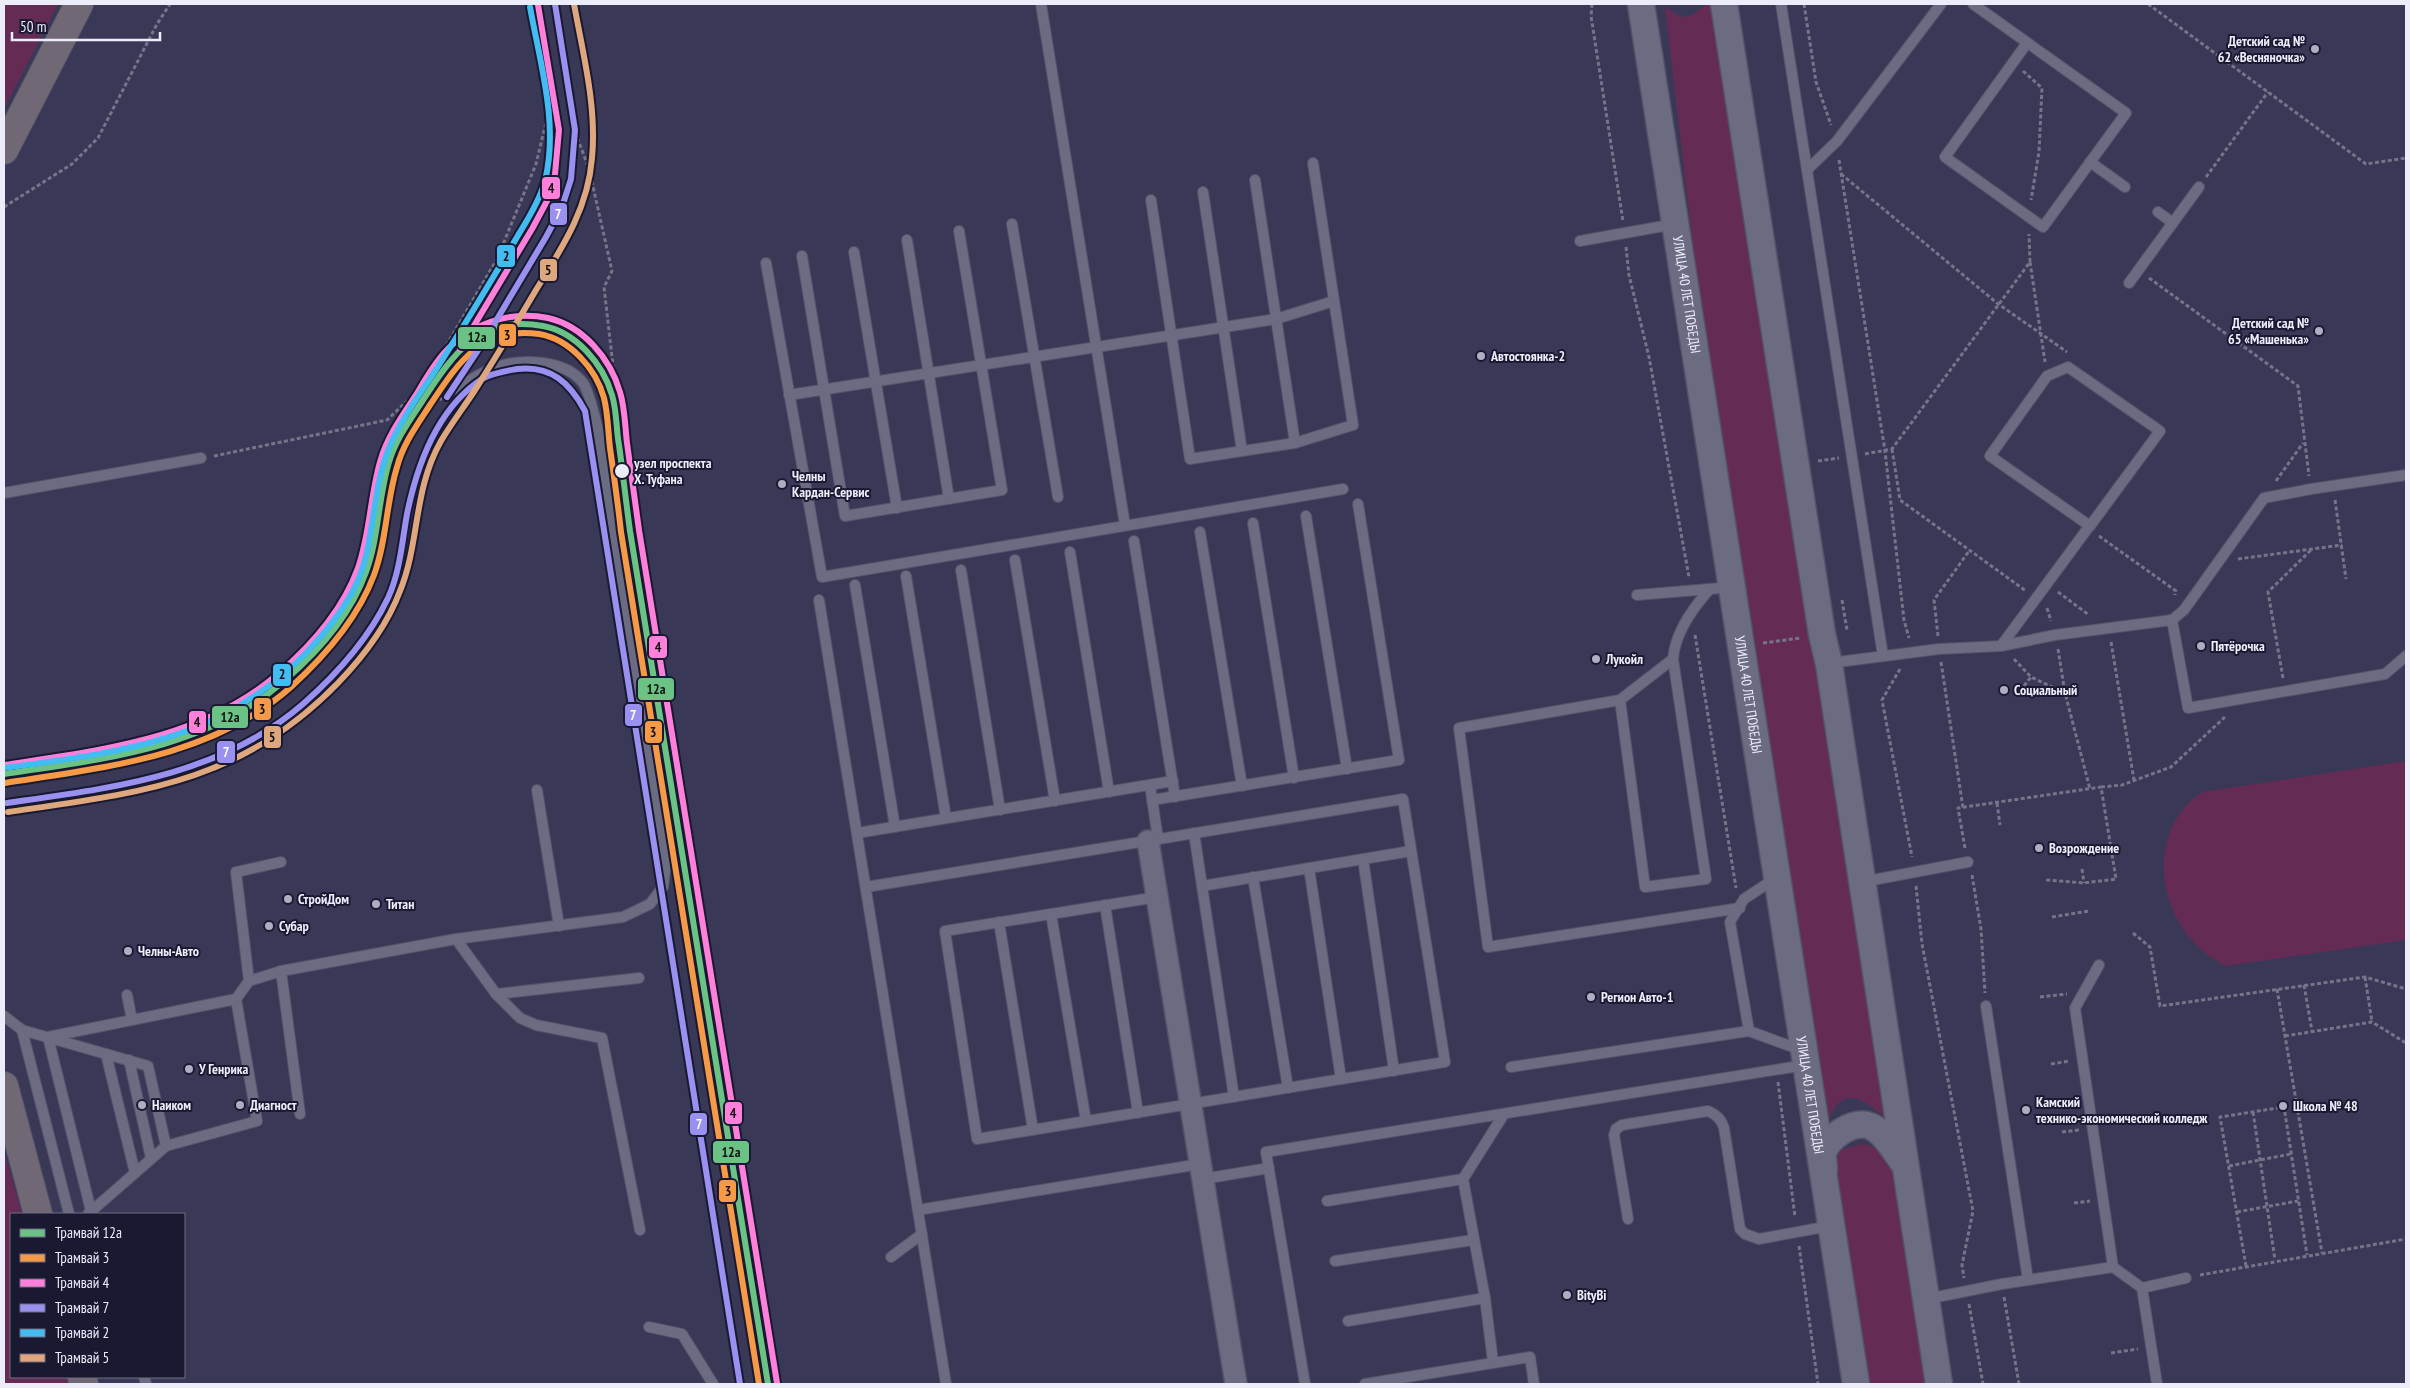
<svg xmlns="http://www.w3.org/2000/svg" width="2410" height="1388" viewBox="0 0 2410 1388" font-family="'PT Sans Narrow',sans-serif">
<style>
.green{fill:#642c54}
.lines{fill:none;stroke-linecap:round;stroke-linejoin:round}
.service-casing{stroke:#545369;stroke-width:12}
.minor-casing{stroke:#545369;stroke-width:24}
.tertiary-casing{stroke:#545369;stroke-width:29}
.primary-casing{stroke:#545369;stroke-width:30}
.path{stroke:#767488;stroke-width:3;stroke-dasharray:4 2.5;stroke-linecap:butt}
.service{stroke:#6b6b82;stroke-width:10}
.minor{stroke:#6b6b82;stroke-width:21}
.tertiary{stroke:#6b6b82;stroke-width:26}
.primary{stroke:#706875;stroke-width:28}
.tram-1-casing{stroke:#1a1932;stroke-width:10}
.tram-2-casing{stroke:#1a1932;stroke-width:10}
.tram-3-casing{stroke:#1a1932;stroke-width:10}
.tram-4-casing{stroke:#1a1932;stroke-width:10}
.tram-5-casing{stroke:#1a1932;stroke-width:10}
.tram-6-casing{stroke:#1a1932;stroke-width:10}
.tram-1{stroke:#6ac384;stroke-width:6}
.tram-2{stroke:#f69a48;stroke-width:6}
.tram-3{stroke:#ff80da;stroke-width:6}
.tram-4{stroke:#9990ef;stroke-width:6}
.tram-5{stroke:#43bcf2;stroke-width:6}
.tram-6{stroke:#dfa77e;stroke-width:6}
.poi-dot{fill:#aeaec2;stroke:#1a1932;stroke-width:2}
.stop-dot{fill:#ecedfb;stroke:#1a1932;stroke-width:2}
.labels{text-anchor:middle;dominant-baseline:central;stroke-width:4;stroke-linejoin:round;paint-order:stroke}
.poi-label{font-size:14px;font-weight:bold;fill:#ecedfb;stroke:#1a1932;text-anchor:start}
.street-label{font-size:14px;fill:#ecedfb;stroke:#1a1932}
.stop-label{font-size:14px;font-weight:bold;fill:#ecedfb;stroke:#1a1932;text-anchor:start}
.line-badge{stroke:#1a1932;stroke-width:2}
.badge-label{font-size:14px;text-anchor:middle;font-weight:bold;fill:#fff}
.pale-badge-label{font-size:14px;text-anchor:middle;font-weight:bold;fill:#111}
</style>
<rect width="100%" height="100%" fill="#3a3857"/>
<g class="green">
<polygon points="4,4 58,4 4,109"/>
<path d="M 1707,4 L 1712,4 L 1885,1118 C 1858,1093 1840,1087 1826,1126 L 1755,644 L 1697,281 L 1665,7 L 1681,17 L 1692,15 Z"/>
<path d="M 2406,761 L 2406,940 L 2226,966 C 2160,936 2138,835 2202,792 Z"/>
<path d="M 1862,1144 C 1877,1146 1883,1154 1892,1165 L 1928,1384 L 1868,1384 L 1834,1160 L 1842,1149 Z"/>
<polygon points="4,1150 22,1214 11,1214 11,1377 67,1377 69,1384 4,1384"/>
</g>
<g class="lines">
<defs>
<g id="service">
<polyline points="1041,4 1125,525"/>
<polyline points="1781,4 1883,656"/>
<polyline points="1973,4 2126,113 2043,227 1945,157 2027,43"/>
<polyline points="2090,162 2125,187"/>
<polyline points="1807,170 1837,141 1941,4"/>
<polyline points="1255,180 1295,443"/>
<polyline points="1203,192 1242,451"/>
<polyline points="1151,200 1190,459 1295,443 1353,425 1313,163"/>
<polyline points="2158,212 2173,223"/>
<polyline points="1012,224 1058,497"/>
<polyline points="907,240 949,499"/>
<polyline points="1580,241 1675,224"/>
<polyline points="854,252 897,508"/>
<polyline points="802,256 845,516 1002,490 959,231"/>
<polyline points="766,263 822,577 1343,489"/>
<polyline points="2129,283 2199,187"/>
<polyline points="789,395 1276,319 1334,301"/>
<polyline points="4,493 201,458"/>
<polyline points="1306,516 1347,769"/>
<polyline points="1253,523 1294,778"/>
<polyline points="1200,532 1242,786"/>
<polyline points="1134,541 1175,797"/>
<polyline points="1070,552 1109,792"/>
<polyline points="1015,560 1055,801"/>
<polyline points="961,570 1000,810"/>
<polyline points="906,576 946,818"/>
<polyline points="855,585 895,827"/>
<polyline points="1637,595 1733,587"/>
<polyline points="819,600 946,1384"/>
<polyline points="2172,620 2188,708 2385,674 2406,656"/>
<polyline points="2001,646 2088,528 2090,526 2160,431 2068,367 2047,376 1990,456 2090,526"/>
<path d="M 1673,659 L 1620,700 L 1645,887 L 1706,879 L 1673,659 C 1675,633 1692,609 1709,590"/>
<polyline points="1830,663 1939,649 2001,646 2055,635 2172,620 2184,610 2264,498 2311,489 2406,475"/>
<polyline points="1620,700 1459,728 1488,947 1740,908"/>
<polyline points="1150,785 1158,839"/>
<polyline points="537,790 559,926"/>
<polyline points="1152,800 1399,760 1358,504"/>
<polyline points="857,833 1173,781"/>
<polyline points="1194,833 1234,1097"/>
<polyline points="1363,859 1394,1071"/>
<polyline points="1309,868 1341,1079"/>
<polyline points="1253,877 1288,1088"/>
<polyline points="1776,878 1744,899 1730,922 1749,1031 1801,1050"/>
<polyline points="1862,882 1968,862"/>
<polyline points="1202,886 1411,851"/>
<polyline points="866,887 1403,799 1445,1062 977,1139 945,931 1157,897"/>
<polyline points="1105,905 1138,1113"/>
<polyline points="1051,914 1086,1121"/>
<polyline points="999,922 1033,1130"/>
<polyline points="456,939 496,994 639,978"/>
<polyline points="2099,965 2075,1008 2113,1267 2142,1288 2157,1384"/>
<path d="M 281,971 L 456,939 L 623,917 L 650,904 L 663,887 L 666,864 L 599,435 C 596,422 590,393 583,383 C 566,360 522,358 497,367 C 482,372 469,380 457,389"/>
<polyline points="249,981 236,872 281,862"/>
<polyline points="496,994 520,1018 536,1025 602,1038 640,1230"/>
<polyline points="127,995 132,1020"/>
<polyline points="236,999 249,981 281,971 300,1114"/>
<polyline points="1986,1006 2028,1280"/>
<polyline points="4,1016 22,1030 148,1066 166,1146 88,1214"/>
<polyline points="22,1030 69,1214"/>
<polyline points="106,1054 135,1173"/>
<polyline points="129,1060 151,1158"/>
<polyline points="1511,1067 1749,1031"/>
<polyline points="1203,1179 1269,1168"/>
<polyline points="1327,1201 1463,1179"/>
<polyline points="918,1210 1200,1164"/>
<polyline points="91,1211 48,1037 236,999 257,1121 166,1146"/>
<path d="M 1628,1219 L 1614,1135 L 1616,1129 L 1622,1125 L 1708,1111 C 1717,1115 1721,1119 1724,1128 L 1740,1229 L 1745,1234 L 1759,1239 L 1830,1226"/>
<polyline points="891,1257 922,1234"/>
<polyline points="1335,1261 1473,1240"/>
<polyline points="2142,1288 2186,1278"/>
<polyline points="1927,1299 2002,1284 2113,1267"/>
<polyline points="1348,1321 1485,1298"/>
<polyline points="649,1327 682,1334 713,1384"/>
<polyline points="1493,1362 1485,1298 1463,1179 1504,1114"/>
<polyline points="144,1377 146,1384"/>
<polyline points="1305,1384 1266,1152 1805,1065"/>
<polyline points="1365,1384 1530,1357 1534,1384"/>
</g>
<polyline id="minor" points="1148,841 1236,1384"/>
<g id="tertiary">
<path id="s1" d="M 1641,4 C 1715,464 1782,924 1856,1384"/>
<polyline points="1724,4 1822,634 1829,664 1939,1384"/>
<path d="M 1824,1169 C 1824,1164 1822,1157 1823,1153 C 1828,1137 1851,1122 1867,1125 C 1883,1129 1894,1150 1903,1162"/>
</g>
<g id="primary">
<polyline points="4,150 79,4"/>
<polyline points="4,1086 38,1214"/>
<polyline points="82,1377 84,1384"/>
</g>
</defs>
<use href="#service" class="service-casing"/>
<use href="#minor" class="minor-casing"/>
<use href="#tertiary" class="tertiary-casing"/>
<use href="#primary" class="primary-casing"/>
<g class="path">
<polyline points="556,4 559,21 557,32 574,129 589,169 612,271 604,287 620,427 618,431 611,432"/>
<polyline points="1592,4 1591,16 1623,221"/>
<polyline points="1804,4 1816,82 1831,125"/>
<polyline points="2148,4 2366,164 2406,158"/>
<polyline points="2023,71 2042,88 2039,152 2031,200"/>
<polyline points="1839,160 1885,451 1904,620 1909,638"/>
<polyline points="1841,174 1997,303 2067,352"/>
<polyline points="2206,177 2268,92"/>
<polyline points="4,207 72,164 98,138 157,24 170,4"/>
<polyline points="1626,247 1629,275 1649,357 1689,577"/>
<polyline points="2030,262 2045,362"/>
<polyline points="2149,278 2298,386 2309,476"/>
<polyline points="422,387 442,400 446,397"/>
<polyline points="1892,449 1900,500 2026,591"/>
<polyline points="1865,454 1892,449 2030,262 2029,234"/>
<polyline points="214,456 387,420 422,387 497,259 536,164 548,114 531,4"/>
<polyline points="1818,461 1839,458"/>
<polyline points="2276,481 2303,443"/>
<polyline points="2335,500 2346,579"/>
<polyline points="2099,536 2176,591 2175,595"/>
<polyline points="2238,559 2342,545"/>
<polyline points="2058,592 2089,615"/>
<polyline points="1842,600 1847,630"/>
<polyline points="2047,608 2051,621"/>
<polyline points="1695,635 1736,888"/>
<polyline points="1938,636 1934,600 1969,551"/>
<polyline points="2111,642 2134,780"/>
<polyline points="1763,643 1801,638"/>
<polyline points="2058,649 2065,693"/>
<polyline points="2014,659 2031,677 2065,693 2090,789"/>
<polyline points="1941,662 1963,808"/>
<polyline points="1900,669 1882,700 1912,857"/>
<polyline points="2283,678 2268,592 2312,549"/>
<polyline points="2020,691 2031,677"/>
<polyline points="2101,787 2122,785 2171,767 2225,717"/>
<polyline points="1997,803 2000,825"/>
<polyline points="1965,848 1958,808 2101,787 2116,879 2084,883 2046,880"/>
<polyline points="2082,869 2084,883"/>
<polyline points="1972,875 1981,929 1985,993"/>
<polyline points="1916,886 1922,944 1973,1211 1962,1265 1964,1278"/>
<polyline points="2052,917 2089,911"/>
<polyline points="2133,933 2150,947 2160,1006 2365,977 2406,989"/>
<polyline points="2365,977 2372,1022"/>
<polyline points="2304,985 2312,1031"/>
<polyline points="2277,989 2322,1253"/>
<polyline points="2040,997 2067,994"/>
<polyline points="2285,1036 2372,1022 2406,1043"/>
<polyline points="2051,1064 2070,1061"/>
<polyline points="1778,1082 1795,1217"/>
<polyline points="2253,1112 2275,1260"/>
<polyline points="2062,1132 2079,1130"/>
<polyline points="2229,1166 2291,1154"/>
<polyline points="2074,1203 2090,1201"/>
<polyline points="2237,1212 2298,1201"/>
<polyline points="1799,1246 1818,1384"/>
<polyline points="2246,1266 2220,1117 2284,1107 2307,1255"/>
<polyline points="2200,1275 2406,1239"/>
<polyline points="2004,1297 2019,1384"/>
<polyline points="1969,1304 1983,1384"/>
<polyline points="2111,1353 2138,1349"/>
</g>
<use href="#service" class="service"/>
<use href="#minor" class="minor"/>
<use href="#tertiary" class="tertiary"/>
<use href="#primary" class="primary"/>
<defs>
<path id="tram-1" d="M 4,774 C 103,759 206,749 284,681 C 318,652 351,614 366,572 C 379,537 378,498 389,462 C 396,439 410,420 423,400 C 453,354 480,314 543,326 C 576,332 603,364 612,395 C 617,411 616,429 619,445 C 623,474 626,502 630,531 L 768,1384"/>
<path id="tram-2" d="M 5,783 C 106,767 212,757 291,687 C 325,656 358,618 374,575 C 387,540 386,502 397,467 C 403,444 417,425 430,405 C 458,363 481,326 539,334 C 570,339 596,369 604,398 C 608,414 608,431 610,448 C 614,476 618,504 621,532 L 759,1384"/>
<g id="tram-3">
<polyline points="460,349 532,229 547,201 555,174 559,130 538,5"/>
<path d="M 4,765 C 100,750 201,740 278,674 C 311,646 343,609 358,568 C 370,534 370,497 380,462 C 387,437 402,416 416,395 C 425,380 433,365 445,352 C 470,324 510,310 548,318 C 583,326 610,358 620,392 C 625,408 625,426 627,443 C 631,472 635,501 639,530 L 777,1383"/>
</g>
<g id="tram-4">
<polyline points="447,397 484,341 546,237 562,207 571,179 575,130 555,4"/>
<path d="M 7,803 C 111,788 220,776 303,704 C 337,674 369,638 388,598 C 400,572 402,542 407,514 C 417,465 438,408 482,379 C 492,373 506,371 517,369 C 551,365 570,383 585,411 L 740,1384"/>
</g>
<path id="tram-5" d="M 4,768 C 119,752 218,743 305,654 C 326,632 347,607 359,578 C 375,538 372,490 389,448 C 401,419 420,394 437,368 C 466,323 493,278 520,232 C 530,216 540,199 545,181 C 559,124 540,63 530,7"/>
<path id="tram-6" d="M 8,812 C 138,793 240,784 338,683 C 363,657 387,626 400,591 C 420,542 413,490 441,441 C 451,424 464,407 475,390 C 496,357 516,324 536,290 C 562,248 588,209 592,158 C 597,107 583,54 574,4"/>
</defs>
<use href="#tram-1" class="tram-1-casing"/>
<use href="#tram-2" class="tram-2-casing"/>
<use href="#tram-3" class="tram-3-casing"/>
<use href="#tram-4" class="tram-4-casing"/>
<use href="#tram-5" class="tram-5-casing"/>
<use href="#tram-6" class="tram-6-casing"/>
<use href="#tram-1" class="tram-1"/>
<use href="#tram-2" class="tram-2"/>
<use href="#tram-3" class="tram-3"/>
<use href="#tram-4" class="tram-4"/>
<use href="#tram-5" class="tram-5"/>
<use href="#tram-6" class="tram-6"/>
</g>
<g class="poi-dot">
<circle cx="2315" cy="49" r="5"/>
<circle cx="2319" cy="331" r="5"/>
<circle cx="1481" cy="356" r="5"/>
<circle cx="782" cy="484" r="5"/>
<circle cx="2201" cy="646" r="5"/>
<circle cx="1596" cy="659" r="5"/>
<circle cx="2004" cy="690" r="5"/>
<circle cx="2039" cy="848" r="5"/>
<circle cx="288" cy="899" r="5"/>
<circle cx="376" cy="904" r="5"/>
<circle cx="269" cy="926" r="5"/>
<circle cx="128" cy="951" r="5"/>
<circle cx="1591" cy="997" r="5"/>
<circle cx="189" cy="1069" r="5"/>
<circle cx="142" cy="1105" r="5"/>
<circle cx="240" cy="1105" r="5"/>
<circle cx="2283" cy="1106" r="5"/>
<circle cx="2026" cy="1110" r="5"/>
<circle cx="1567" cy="1295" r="5"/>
</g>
<circle class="stop-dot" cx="622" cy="471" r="8"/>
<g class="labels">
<g class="poi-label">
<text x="2305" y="41" text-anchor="end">Детский сад №<tspan x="2305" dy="16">62 «Весняночка»</tspan></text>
<text x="2309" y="323" text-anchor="end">Детский сад №<tspan x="2309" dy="16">65 «Машенька»</tspan></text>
<text x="1491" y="356">Автостоянка-2</text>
<text x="792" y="476">Челны<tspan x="792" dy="16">Кардан-Сервис</tspan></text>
<text x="2211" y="646">Пятёрочка</text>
<text x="1606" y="659">Лукойл</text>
<text x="2014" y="690">Социальный</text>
<text x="2049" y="848">Возрождение</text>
<text x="298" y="899">СтройДом</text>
<text x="386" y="904">Титан</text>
<text x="279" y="926">Субар</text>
<text x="138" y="951">Челны-Авто</text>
<text x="1601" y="997">Регион Авто-1</text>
<text x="199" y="1069">У Генрика</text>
<text x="2036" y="1102">Камский<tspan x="2036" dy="16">технико-экономический колледж</tspan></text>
<text x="152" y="1105">Наиком</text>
<text x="250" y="1105">Диагност</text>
<text x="2293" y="1106">Школа № 48</text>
<text x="1577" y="1295">BityBi</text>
</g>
<g class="street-label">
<text stroke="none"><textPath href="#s1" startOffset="294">УЛИЦА 40 ЛЕТ ПОБЕДЫ</textPath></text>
<text stroke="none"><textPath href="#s1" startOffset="699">УЛИЦА 40 ЛЕТ ПОБЕДЫ</textPath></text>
<text stroke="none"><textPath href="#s1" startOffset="1104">УЛИЦА 40 ЛЕТ ПОБЕДЫ</textPath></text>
</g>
<g class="stop-label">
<text x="634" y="463">узел проспекта<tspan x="634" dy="16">Х. Туфана</tspan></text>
</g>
</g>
<g class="line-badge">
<rect x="541" y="176" width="20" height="24" rx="5" fill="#ff80da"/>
<rect x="549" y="202" width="19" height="24" rx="5" fill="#9990ef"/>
<rect x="496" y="244" width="20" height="24" rx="5" fill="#43bcf2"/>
<rect x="539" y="258" width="19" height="24" rx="5" fill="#dfa77e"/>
<rect x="498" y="323" width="19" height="24" rx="5" fill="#f69a48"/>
<rect x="457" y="326" width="39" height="24" rx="5" fill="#6ac384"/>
<rect x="648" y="635" width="20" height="24" rx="5" fill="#ff80da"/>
<rect x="272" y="663" width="20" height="24" rx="5" fill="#43bcf2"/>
<rect x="637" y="677" width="38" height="24" rx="5" fill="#6ac384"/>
<rect x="253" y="697" width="19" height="24" rx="5" fill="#f69a48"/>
<rect x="624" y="703" width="19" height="24" rx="5" fill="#9990ef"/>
<rect x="211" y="705" width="38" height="24" rx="5" fill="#6ac384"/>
<rect x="188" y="710" width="19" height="24" rx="5" fill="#ff80da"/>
<rect x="644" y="720" width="19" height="24" rx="5" fill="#f69a48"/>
<rect x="263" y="725" width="19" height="24" rx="5" fill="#dfa77e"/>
<rect x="216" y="740" width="20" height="24" rx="5" fill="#9990ef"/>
<rect x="724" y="1101" width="19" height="24" rx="5" fill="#ff80da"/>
<rect x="689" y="1112" width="19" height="24" rx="5" fill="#9990ef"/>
<rect x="712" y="1140" width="38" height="24" rx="5" fill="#6ac384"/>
<rect x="718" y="1179" width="19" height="24" rx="5" fill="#f69a48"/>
</g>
<g class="badge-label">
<text x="558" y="219">7</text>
<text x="633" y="720">7</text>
<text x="226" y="757">7</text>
<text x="699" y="1129">7</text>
</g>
<g class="pale-badge-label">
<text x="551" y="193">4</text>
<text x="506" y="261">2</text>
<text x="548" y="275">5</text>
<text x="507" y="340">3</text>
<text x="477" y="342">12а</text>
<text x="658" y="652">4</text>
<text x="282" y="679">2</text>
<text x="656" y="694">12а</text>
<text x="262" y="714">3</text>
<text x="230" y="722">12а</text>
<text x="197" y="727">4</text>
<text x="653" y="737">3</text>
<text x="272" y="742">5</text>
<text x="733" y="1118">4</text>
<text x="731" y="1157">12а</text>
<text x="728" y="1196">3</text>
</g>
<rect width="2410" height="1388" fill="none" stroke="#ecedfb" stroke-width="10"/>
<rect x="10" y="1213" width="175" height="165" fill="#1a1932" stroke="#6e6e82"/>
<rect x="20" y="1229" width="25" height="8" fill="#6ac384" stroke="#6e6e82"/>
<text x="55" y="1238" font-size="15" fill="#ecedfb">Трамвай 12а</text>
<rect x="20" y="1254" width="25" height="8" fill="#f69a48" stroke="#6e6e82"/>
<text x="55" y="1263" font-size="15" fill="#ecedfb">Трамвай 3</text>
<rect x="20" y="1279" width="25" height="8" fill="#ff80da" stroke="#6e6e82"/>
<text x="55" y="1288" font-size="15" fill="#ecedfb">Трамвай 4</text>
<rect x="20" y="1304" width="25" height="8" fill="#9990ef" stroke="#6e6e82"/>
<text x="55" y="1313" font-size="15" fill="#ecedfb">Трамвай 7</text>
<rect x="20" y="1329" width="25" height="8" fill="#43bcf2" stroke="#6e6e82"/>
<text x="55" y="1338" font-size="15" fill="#ecedfb">Трамвай 2</text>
<rect x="20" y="1354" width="25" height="8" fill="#dfa77e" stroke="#6e6e82"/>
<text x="55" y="1363" font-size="15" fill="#ecedfb">Трамвай 5</text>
<path d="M12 32v8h148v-8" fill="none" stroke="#ecedfb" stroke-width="2.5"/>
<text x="20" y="32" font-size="15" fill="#ecedfb" stroke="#1a1932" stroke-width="4" paint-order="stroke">50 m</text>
</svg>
